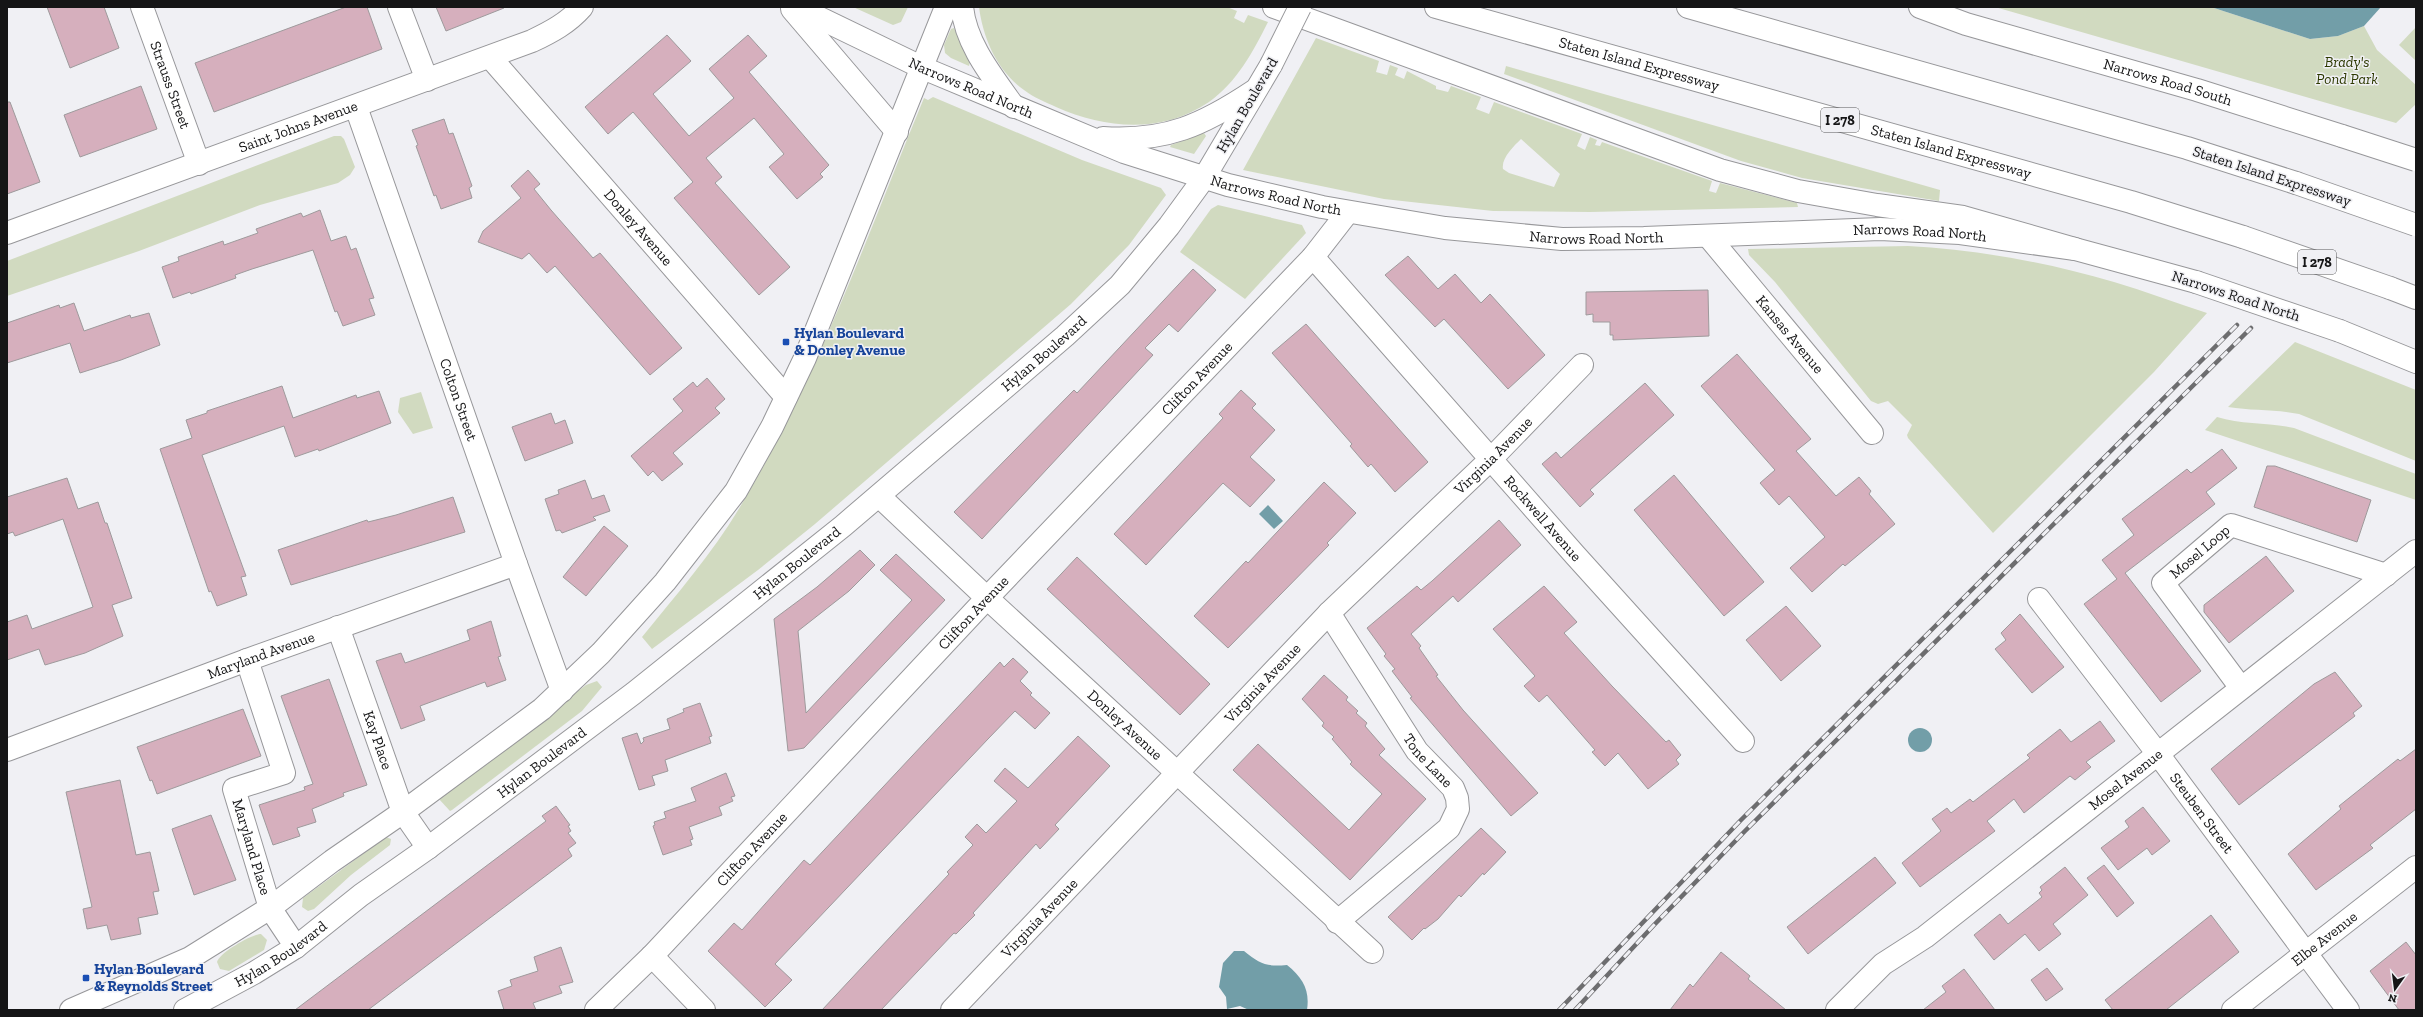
<svg xmlns="http://www.w3.org/2000/svg" width="2423" height="1017" viewBox="0 0 2423 1017" font-family="'Zilla Slab',serif">
<style>
.green{fill:#d1dac0;fill-rule:evenodd}
.water{fill:#729ea8}
.building{fill:#d6afbd;stroke:#9e9a9c}
.lines{fill:none;stroke-linecap:round;stroke-linejoin:round}
.minor-casing{stroke:#97979a;stroke-width:24}
.major-casing{stroke:#97979a;stroke-width:24}
.highway-casing{stroke:#97979a;stroke-width:24}
.minor{stroke:#fff;stroke-width:22}
.major{stroke:#fff;stroke-width:22}
.highway{stroke:#fff;stroke-width:22}
.rail-casing{stroke:#6d6d6f;stroke-width:4.5}
.rail{stroke:#f0f0f4;stroke-width:3;stroke-dasharray:9;stroke-linecap:butt}
.major-bridge-casing{stroke:#97979a;stroke-width:24;stroke-linecap:butt}
.highway-bridge-casing{stroke:#97979a;stroke-width:24;stroke-linecap:butt}
.major-bridge{stroke:#fff;stroke-width:22}
.highway-bridge{stroke:#fff;stroke-width:22}
.transit-dot{fill:#1a4fb4;stroke:#f0f0f4;stroke-width:1.5}
.labels{text-anchor:middle;dominant-baseline:central;stroke-width:3;stroke-linejoin:round;paint-order:stroke}
.shield{fill:#f0f0f4;stroke:#575759;stroke-width:1}
.shield-label{font-size:14px;font-weight:bold;fill:#151516}
.park-label{font-size:15px;font-style:italic;fill:#2d3900;stroke:#f0f0f4}
.street-label{font-size:15px;fill:#151516;stroke:#f0f0f4}
.transit-label{font-size:15px;font-weight:bold;fill:#164399;stroke:#f0f0f4;text-anchor:start}
</style>
<rect width="100%" height="100%" fill="#f0f0f4"/>
<g class="green">
<polygon points="853,7 908,7 901,22 893,25"/>
<path d="M 979,7 L 1227,7 L 1237,11 L 1234,18 L 1244,23 L 1248,15 L 1268,22 C 1253,52 1237,82 1209,102 C 1162,134 1106,129 1056,107 C 1045,102 1033,97 1024,90 C 997,71 983,38 979,7 Z"/>
<polygon points="1995,7 2211,7 2310,39 2338,36 2364,26 2377,50 2416,85 2416,104 2396,123"/>
<polygon points="2416,27 2416,61 2399,45"/>
<polygon points="954,28 970,62 969,66 951,58 945,53 944,45 951,29"/>
<path d="M 1316,38 L 1379,61 L 1376,72 L 1387,75 L 1390,65 L 1398,68 L 1395,75 L 1404,79 L 1407,71 L 1436,86 L 1436,89 L 1448,92 L 1451,86 L 1481,97 L 1476,109 L 1489,114 L 1494,102 L 1582,134 L 1577,146 L 1585,150 L 1590,137 L 1597,140 L 1595,145 L 1600,146 L 1602,142 L 1712,181 L 1709,191 L 1716,193 L 1720,183 L 1797,203 L 1798,207 L 1590,212 L 1493,211 L 1384,199 L 1243,170 ZM 1521,139 L 1560,174 L 1554,187 L 1509,173 L 1503,169 C 1501,158 1514,146 1521,139 Z"/>
<polygon points="1506,66 1940,190 1939,201 1802,178 1741,161 1504,74"/>
<path d="M 933,97 L 1082,160 L 1161,188 L 1166,195 L 1129,245 L 1071,304 L 815,524 L 758,570 L 652,649 L 642,637 C 676,595 712,554 740,507 C 817,379 867,236 924,98 L 928,100 Z"/>
<polygon points="1204,133 1206,136 1194,154 1170,147 1171,145"/>
<polygon points="334,136 341,136 344,139 355,167 350,175 338,183 260,205 139,251 7,296 7,261"/>
<polygon points="1218,205 1302,225 1306,233 1245,299 1180,252 1211,209"/>
<path d="M 1908,246 C 1978,250 2046,262 2114,282 C 2145,291 2176,303 2207,313 L 2154,372 L 1993,533 L 1908,438 L 1907,435 L 1912,425 L 1888,401 L 1878,404 L 1871,401 L 1775,282 L 1749,255 L 1748,249 Z"/>
<path d="M 2295,342 L 2416,390 L 2416,461 L 2299,414 C 2275,409 2252,411 2228,407 Z"/>
<polygon points="421,392 433,428 413,434 398,412 400,398"/>
<path d="M 2217,417 C 2242,425 2268,422 2294,428 L 2416,474 L 2416,500 L 2205,430 Z"/>
<polygon points="597,681 602,687 582,711 452,810 450,811 438,798 586,685"/>
<polygon points="386,837 391,839 390,845 351,875 314,909 308,911 302,907 303,898"/>
<path d="M 261,934 L 267,940 L 264,950 L 229,971 L 220,969 L 217,962 C 219,953 252,934 261,934 Z"/>
</g>
<g class="water">
<polygon points="2211,7 2381,7 2364,26 2338,36 2310,39"/>
<polygon points="1268,505 1283,521 1274,529 1259,514"/>
<circle cx="1920" cy="740" r="12"/>
<path d="M 1234,951 L 1244,951 C 1260,964 1266,967 1287,965 C 1303,978 1310,990 1307,1010 L 1249,1010 L 1240,1006 L 1227,1009 L 1226,997 L 1219,987 L 1223,963 Z"/>
</g>
<g class="building">
<polygon points="47,7 104,7 119,48 70,68"/>
<polygon points="346,7 367,7 382,49 214,112 195,63"/>
<polygon points="436,7 504,7 504,8 446,31"/>
<polygon points="667,35 691,61 653,94 689,136 734,98 709,69 748,35 767,56 749,72 829,165 820,174 823,177 797,199 769,167 784,154 754,118 706,158 722,177 715,183 790,267 759,295 674,198 693,182 633,112 608,134 585,107"/>
<polygon points="141,86 157,129 80,157 64,115"/>
<polygon points="7,102 10,102 40,182 7,194"/>
<polygon points="444,119 449,134 453,133 472,186 469,188 472,198 441,209 436,195 434,196 416,146 418,145 412,130"/>
<polygon points="528,170 540,184 534,189 551,210 593,258 600,253 682,348 650,375 555,266 547,273 529,253 522,259 478,242 483,231 521,198 511,186"/>
<polygon points="320,210 331,241 346,236 351,250 356,248 374,298 369,299 375,315 343,326 337,311 335,312 313,250 252,269 235,275 236,278 191,294 190,292 173,298 162,267 179,261 178,257 223,241 224,245 258,233 256,229 301,213 303,217"/>
<polygon points="1408,256 1438,289 1455,274 1481,303 1490,294 1545,355 1508,389 1444,319 1435,327 1385,275"/>
<polygon points="1193,269 1216,290 1178,332 1169,324 1145,348 1153,355 982,539 954,512 1074,390 1077,393"/>
<polygon points="1708,290 1709,336 1613,340 1613,335 1610,335 1610,322 1593,322 1593,314 1586,315 1586,292"/>
<polygon points="74,303 84,331 130,315 131,318 149,313 160,345 121,360 80,373 70,343 7,363 7,323 59,305 60,308"/>
<polygon points="1306,324 1428,462 1395,492 1371,464 1368,467 1350,446 1352,444 1272,353"/>
<polygon points="1737,354 1811,439 1796,451 1836,496 1859,477 1871,491 1869,494 1895,524 1845,566 1843,564 1812,592 1790,568 1825,537 1789,496 1779,505 1760,483 1775,470 1701,386"/>
<polygon points="707,378 725,399 715,408 720,413 673,453 683,464 662,481 653,471 648,476 631,456 683,411 673,399 693,382 697,387"/>
<polygon points="1645,383 1674,415 1590,490 1594,494 1580,507 1542,464 1556,452 1561,458"/>
<polygon points="282,386 293,418 356,395 357,398 379,391 391,423 319,451 318,449 295,457 284,426 202,455 246,576 241,577 247,595 217,606 211,591 209,592 160,449 192,438 186,420 207,413 207,411"/>
<polygon points="1241,390 1256,404 1252,408 1275,430 1250,457 1275,480 1250,507 1223,483 1146,565 1114,534 1223,418 1219,414"/>
<polygon points="551,413 555,424 565,420 573,443 525,461 512,427"/>
<polygon points="2222,449 2237,468 2206,492 2215,504 2125,573 2201,671 2161,702 2084,604 2117,579 2102,560 2134,535 2122,519 2187,469 2191,473"/>
<polygon points="2267,466 2275,466 2371,500 2357,542 2254,507"/>
<polygon points="1674,475 1764,582 1724,616 1634,510"/>
<polygon points="67,478 78,509 98,502 105,523 107,523 132,598 112,605 123,636 85,653 45,665 39,649 7,660 7,622 27,615 32,629 93,607 63,519 15,536 13,532 7,534 7,497"/>
<polygon points="585,480 592,499 604,495 610,511 593,517 596,520 562,533 560,530 556,531 545,499 559,494 558,490"/>
<polygon points="1324,482 1356,513 1327,543 1329,545 1228,648 1194,616 1246,561 1248,563"/>
<polygon points="453,497 465,532 291,585 278,550 367,520 368,522 396,515"/>
<polygon points="1499,520 1521,545 1458,602 1453,596 1411,634 1421,646 1419,648 1438,675 1436,676 1463,710 1538,793 1511,816 1410,698 1412,697 1392,671 1395,669 1384,656 1386,654 1367,628 1417,586 1421,590 1432,581"/>
<polygon points="604,526 628,546 586,596 563,577"/>
<polygon points="860,550 875,565 849,591 798,631 806,713 912,600 880,570 896,554 945,600 804,748 788,751 774,619 817,587"/>
<polygon points="2266,556 2294,591 2229,643 2204,612 2204,605"/>
<polygon points="1077,557 1210,684 1180,715 1047,589"/>
<polygon points="1544,586 1577,622 1564,633 1612,686 1666,742 1669,740 1681,755 1676,760 1679,764 1648,789 1618,753 1605,766 1592,752 1595,750 1547,695 1539,702 1524,686 1535,676 1493,629"/>
<polygon points="1786,606 1821,646 1781,681 1746,640"/>
<polygon points="2020,614 2064,667 2032,693 1995,649 2006,640 2001,633"/>
<polygon points="491,621 501,656 498,657 506,680 487,687 485,682 420,706 425,720 401,729 376,661 401,653 405,663 431,654 470,640 467,630"/>
<polygon points="1013,658 1028,672 1020,681 1032,693 1030,695 1050,713 1035,729 1015,711 988,739 775,964 792,980 765,1007 708,951 734,923 742,930 804,860 810,865 1000,662 1004,667"/>
<polygon points="2335,672 2362,706 2353,713 2355,716 2239,805 2211,769 2314,684"/>
<polygon points="1324,675 1348,697 1346,700 1358,711 1356,713 1367,723 1365,726 1385,749 1379,755 1426,799 1350,880 1233,770 1258,744 1349,830 1382,794 1350,764 1352,762 1332,739 1334,737 1322,726 1324,723 1302,699"/>
<polygon points="329,679 367,785 343,793 344,796 312,809 316,822 297,828 300,836 273,845 259,805 305,790 304,787 313,784 281,696"/>
<polygon points="700,703 712,736 709,737 711,743 665,760 668,771 652,776 655,785 639,790 622,738 637,733 641,744 644,741 643,738 670,729 667,719 684,712 683,709"/>
<polygon points="243,709 261,756 157,794 152,780 150,781 137,747"/>
<polygon points="2100,721 2115,741 2086,762 2091,767 2075,780 2070,776 2024,813 2014,799 1987,821 1995,831 1920,887 1902,863 1941,831 1932,819 1947,808 1951,813 1970,799 1973,802 2030,758 2027,755 2060,729 2071,742"/>
<polygon points="1078,736 1110,766 1055,825 1059,829 1040,849 1036,844 973,913 975,915 956,934 954,933 881,1010 822,1010 949,874 947,872 973,845 965,837 977,824 986,833 1017,801 994,781 1005,768 1028,788"/>
<polygon points="2416,749 2416,809 2370,845 2373,848 2316,890 2288,854 2341,809 2339,806 2398,759 2400,761"/>
<polygon points="726,773 735,796 731,797 733,801 719,807 722,815 689,827 693,839 690,840 692,845 663,855 653,826 655,825 654,822 666,818 664,812 696,801 691,788"/>
<polygon points="120,780 136,855 150,852 159,891 153,892 158,914 138,918 141,934 111,940 107,925 87,929 83,909 92,907 66,792"/>
<polygon points="556,806 570,825 568,826 571,831 568,833 576,843 568,849 572,856 368,1010 295,1010 546,821 542,816"/>
<polygon points="2143,807 2170,841 2152,855 2147,848 2118,870 2101,848 2129,827 2125,821"/>
<polygon points="211,815 236,880 194,895 172,829"/>
<polygon points="1481,828 1506,852 1484,875 1483,873 1461,897 1459,895 1438,919 1425,929 1424,928 1412,940 1388,917"/>
<polygon points="1875,857 1896,883 1808,954 1787,927"/>
<polygon points="2104,865 2134,903 2117,917 2087,878"/>
<polygon points="2065,867 2088,895 2053,924 2061,934 2039,951 2025,934 1994,960 1974,935 2000,914 2008,924 2042,897 2039,893 2042,890 2040,887"/>
<polygon points="2211,915 2239,952 2166,1010 2113,1010 2105,1000"/>
<polygon points="2406,942 2416,955 2416,1010 2399,1010 2370,971"/>
<polygon points="561,947 573,982 559,986 562,993 533,1003 536,1010 504,1010 498,991 512,986 510,980 538,971 534,957"/>
<polygon points="1721,952 1750,976 1748,979 1786,1010 1670,1010 1690,984 1693,987"/>
<polygon points="2047,968 2063,989 2046,1001 2031,980"/>
<polygon points="1964,969 1995,1010 1923,1010 1946,992 1942,986"/>
</g>
<g class="lines">
<defs>
<g id="minor">
<path id="s1" d="M 142,7 L 199,164"/>
<polyline points="399,7 427,80"/>
<path id="s2" d="M 490,57 L 786,397"/>
<path id="s3" d="M 356,107 L 516,564 L 562,691"/>
<path id="s4" d="M 7,233 L 532,41 C 551,32 568,23 582,7"/>
<path id="s5" d="M 1708,236 L 1872,433"/>
<path id="s6" d="M 1313,257 L 1575,555 L 1743,741"/>
<path id="s7" d="M 879,496 L 987,598 L 1372,952"/>
<path id="s8" d="M 2039,599 L 2158,754 L 2348,1010"/>
<path id="s9" d="M 1329,613 L 1417,751 L 1453,788 L 1457,798 L 1458,809 L 1449,828 L 1337,922"/>
<path id="s10" d="M 338,627 L 403,812 L 428,848"/>
<path id="s11" d="M 247,660 L 284,773 L 234,789 L 270,908 L 296,947"/>
<path id="s12" d="M 2241,688 L 2163,583 L 2231,525 L 2386,575"/>
<path id="s13" d="M 7,750 L 247,660 L 516,564"/>
<polyline points="652,956 704,1010"/>
<path id="s14" d="M 596,1010 L 652,956 L 987,598 L 1313,257 L 1348,212"/>
<path id="s15" d="M 952,1010 L 1329,613 L 1491,459 L 1582,365"/>
<path id="s16" d="M 1837,1010 L 1883,964 L 1925,937 L 2416,551"/>
<path id="s17" d="M 2233,1010 L 2416,867"/>
</g>
<g id="major">
<path id="s18" d="M 797,7 L 923,68 L 1124,152 L 1228,185 L 1322,207 L 1445,228 L 1562,239 L 1644,238 L 1880,229 L 1960,233 L 2075,249 L 2196,282"/>
<path d="M 962,7 C 966,45 993,77 1014,107"/>
<path id="s19" d="M 1920,7 L 1966,24 L 2197,90 L 2342,136"/>
<polyline points="792,9 897,132"/>
<path d="M 1103,138 C 1166,142 1203,125 1254,91"/>
<polyline points="2340,331 2416,362"/>
<polyline points="71,1010 190,958 270,908 332,861 403,812 542,709 601,653 665,582 736,491 772,427 805,358 946,7"/>
<path id="s20" d="M 185,1010 L 254,973 L 296,947 L 361,895 L 428,848 L 634,693 L 843,526 L 1065,336 L 1120,285 L 1169,226 L 1204,178 L 1271,65"/>
</g>
<g id="highway">
<polyline points="1274,7 1720,170 1798,191 1877,205 1963,217 2075,249"/>
<path id="s21" d="M 1436,7 L 2131,202 L 2243,237"/>
<polyline points="1688,7 2187,148 2296,183"/>
<polyline points="2390,288 2416,298"/>
</g>
</defs>
<use href="#minor" class="minor-casing"/>
<use href="#major" class="major-casing"/>
<use href="#highway" class="highway-casing"/>
<use href="#minor" class="minor"/>
<use href="#major" class="major"/>
<use href="#highway" class="highway"/>
<defs>
<g id="rail">
<polyline points="1559,1010 1741,820 2237,325"/>
<polyline points="1575,1010 1654,925 1745,831 2251,328"/>
</g>
</defs>
<use href="#rail" class="rail-casing"/>
<use href="#rail" class="rail"/>
<defs>
<g id="major-bridge">
<polyline points="1271,65 1300,7"/>
<polyline points="2342,136 2416,160"/>
<polyline points="2196,282 2340,331"/>
</g>
<g id="highway-bridge">
<polyline points="2296,183 2416,225"/>
<polyline points="2243,237 2390,288"/>
</g>
</defs>
<use href="#major-bridge" class="major-bridge-casing"/>
<use href="#highway-bridge" class="highway-bridge-casing"/>
<use href="#major-bridge" class="major-bridge"/>
<use href="#highway-bridge" class="highway-bridge"/>
</g>
<g class="transit-dot">
<rect x="782" y="338" width="8" height="8" rx="2"/>
<rect x="82" y="974" width="8" height="8" rx="2"/>
</g>
<g class="labels">
<g class="shield">
<rect x="1821" y="108" width="38" height="24" rx="3"/>
<rect x="2298" y="250" width="38" height="24" rx="3"/>
</g>
<g class="shield-label">
<text x="1840" y="120">I 278</text>
<text x="2317" y="262">I 278</text>
</g>
<g class="park-label">
<text x="2347" y="62">Brady's<tspan x="2347" dy="17">Pond Park</tspan></text>
</g>
<g class="street-label">
<text stroke="none"><textPath href="#s21" startOffset="211">Staten Island Expressway</textPath></text>
<text stroke="none"><textPath href="#s19" startOffset="259">Narrows Road South</textPath></text>
<text stroke="none"><textPath href="#s1" startOffset="83">Strauss Street</textPath></text>
<text stroke="none"><textPath href="#s18" startOffset="192">Narrows Road North</textPath></text>
<text transform="translate(1247 105) rotate(-60)">Hylan Boulevard</text>
<text stroke="none"><textPath href="#s4" startOffset="310">Saint Johns Avenue</textPath></text>
<text stroke="none"><textPath href="#s21" startOffset="535">Staten Island Expressway</textPath></text>
<text transform="translate(2272 176) rotate(18)">Staten Island Expressway</text>
<text stroke="none"><textPath href="#s18" startOffset="516">Narrows Road North</textPath></text>
<text stroke="none"><textPath href="#s2" startOffset="226">Donley Avenue</textPath></text>
<text stroke="none"><textPath href="#s18" startOffset="1164">Narrows Road North</textPath></text>
<text stroke="none"><textPath href="#s18" startOffset="840">Narrows Road North</textPath></text>
<text transform="translate(2236 296) rotate(18)">Narrows Road North</text>
<text stroke="none"><textPath href="#s5" startOffset="128">Kansas Avenue</textPath></text>
<text stroke="none"><textPath href="#s20" startOffset="1083">Hylan Boulevard</textPath></text>
<text stroke="none"><textPath href="#s14" startOffset="872">Clifton Avenue</textPath></text>
<text stroke="none"><textPath href="#s3" startOffset="310">Colton Street</textPath></text>
<text stroke="none"><textPath href="#s15" startOffset="775">Virginia Avenue</textPath></text>
<text stroke="none"><textPath href="#s6" startOffset="348">Rockwell Avenue</textPath></text>
<text stroke="none"><textPath href="#s12" startOffset="179">Mosel Loop</textPath></text>
<text stroke="none"><textPath href="#s20" startOffset="759">Hylan Boulevard</textPath></text>
<text stroke="none"><textPath href="#s14" startOffset="548">Clifton Avenue</textPath></text>
<text stroke="none"><textPath href="#s13" startOffset="271">Maryland Avenue</textPath></text>
<text stroke="none"><textPath href="#s15" startOffset="451">Virginia Avenue</textPath></text>
<text stroke="none"><textPath href="#s7" startOffset="336">Donley Avenue</textPath></text>
<text stroke="none"><textPath href="#s10" startOffset="120">Kay Place</textPath></text>
<text stroke="none"><textPath href="#s9" startOffset="178">Tone Lane</textPath></text>
<text stroke="none"><textPath href="#s20" startOffset="435">Hylan Boulevard</textPath></text>
<text stroke="none"><textPath href="#s16" startOffset="370">Mosel Avenue</textPath></text>
<text stroke="none"><textPath href="#s8" startOffset="269">Steuben Street</textPath></text>
<text stroke="none"><textPath href="#s11" startOffset="232">Maryland Place</textPath></text>
<text stroke="none"><textPath href="#s14" startOffset="224">Clifton Avenue</textPath></text>
<text stroke="none"><textPath href="#s15" startOffset="127">Virginia Avenue</textPath></text>
<text stroke="none"><textPath href="#s17" startOffset="116">Elbe Avenue</textPath></text>
<text stroke="none"><textPath href="#s20" startOffset="111">Hylan Boulevard</textPath></text>
</g>
<g class="transit-label">
<text x="794" y="333">Hylan Boulevard<tspan x="794" dy="17">&amp; Donley Avenue</tspan></text>
<text x="94" y="969">Hylan Boulevard<tspan x="94" dy="17">&amp; Reynolds Street</tspan></text>
</g>
</g>
<rect width="2423" height="1017" fill="none" stroke="#151516" stroke-width="16"/>
<g transform="translate(2395 989) rotate(194)" stroke="#f0f0f4" stroke-width="3" paint-order="stroke">
<path d="M0-3L7 15L0 10L-7 15Z" fill="#151516"/>
<text y="-6" font-size="11" font-weight="bold" text-anchor="middle" fill="#151516">N</text>
</g>
</svg>
